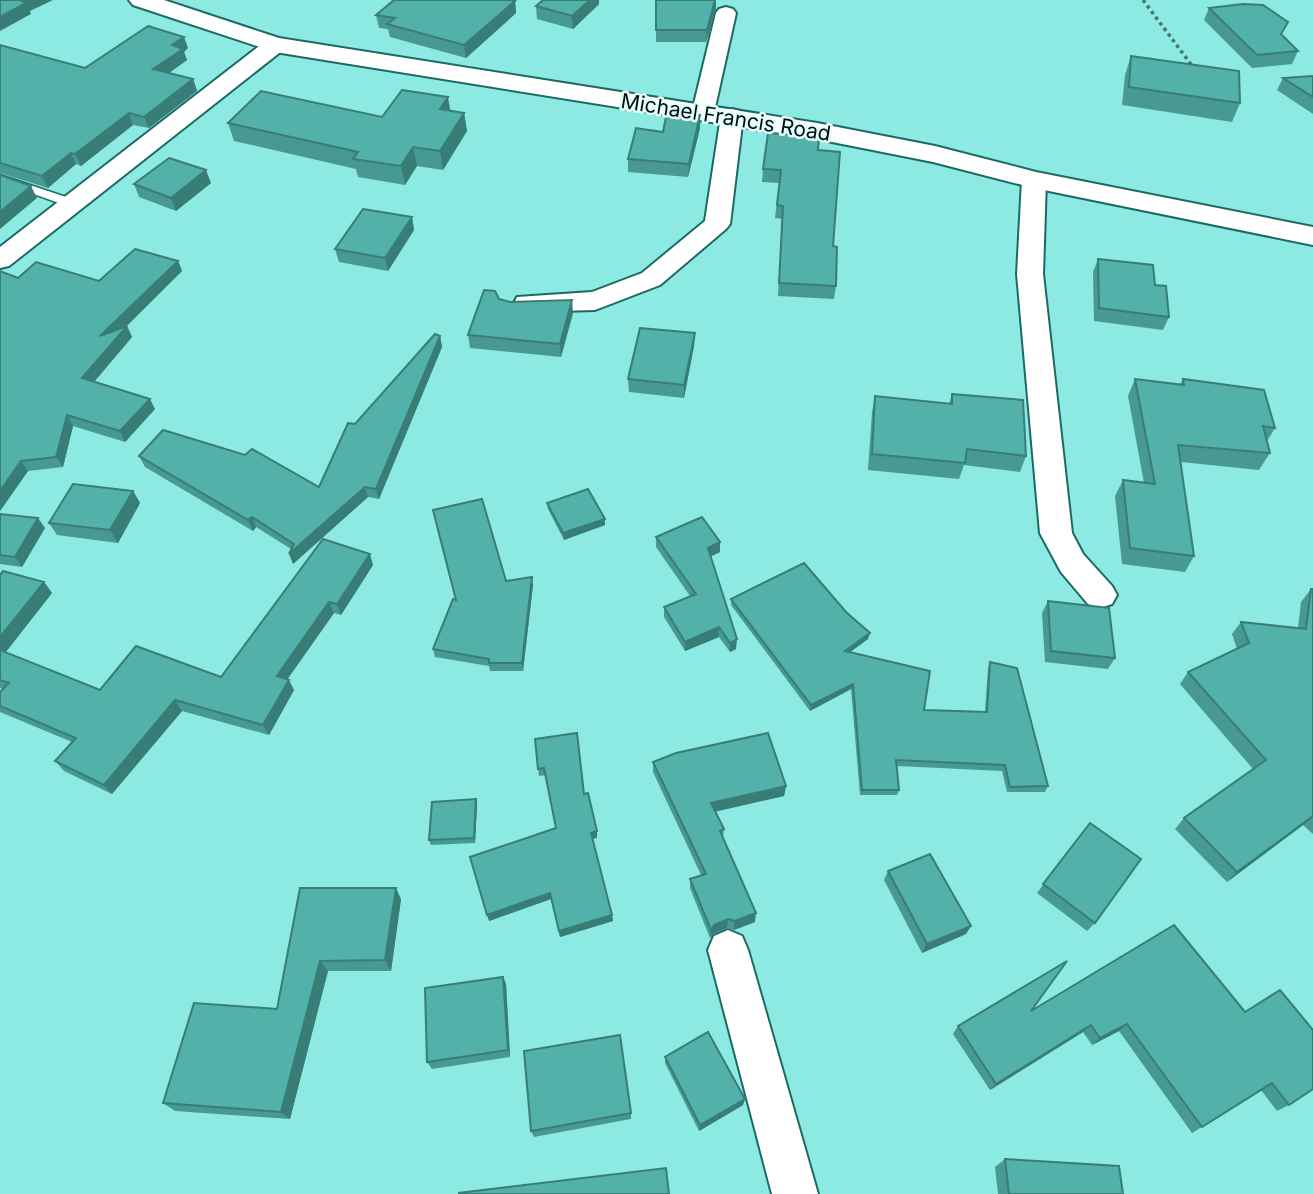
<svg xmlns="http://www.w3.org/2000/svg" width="1313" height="1194" viewBox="0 0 1313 1194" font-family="Inter,sans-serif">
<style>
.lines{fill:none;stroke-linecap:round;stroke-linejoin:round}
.service-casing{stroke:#1d6a64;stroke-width:3}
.minor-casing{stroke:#1d6a64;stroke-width:4}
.tertiary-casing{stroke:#1d6a64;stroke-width:4}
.path{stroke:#437874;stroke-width:3.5;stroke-dasharray:3.5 3.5;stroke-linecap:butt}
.service{fill:#fff;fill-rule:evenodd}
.minor{fill:#fff;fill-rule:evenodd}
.tertiary{fill:#fff;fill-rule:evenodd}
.wall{fill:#479992}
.shaded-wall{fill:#397d77}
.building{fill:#52b2aa;stroke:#397d77;stroke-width:2}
.labels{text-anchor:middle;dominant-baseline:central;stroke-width:5;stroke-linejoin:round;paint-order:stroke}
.far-street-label{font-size:21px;fill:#000f0e;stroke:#e4fefb}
</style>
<rect width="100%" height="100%" fill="#8ceae2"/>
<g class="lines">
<defs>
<polygon id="service" points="0,175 78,201 80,204 74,208 70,207 0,182"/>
<g id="minor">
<polygon points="726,7 733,9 736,13 714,112 711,117 695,117 692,112 716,13 719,9"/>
<polygon points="275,39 283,40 286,45 283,50 9,266 0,268 0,247 267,40"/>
<polygon points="732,109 740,111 743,116 730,224 726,229 660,285 595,310 527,312 517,309 514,303 517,297 592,292 642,273 705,221 721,116 724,111"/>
<polygon points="1034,173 1043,175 1046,180 1043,274 1072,533 1083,554 1112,586 1117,595 1112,604 1100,608 1088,604 1061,572 1040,533 1017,274 1022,180 1025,175"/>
<polygon points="728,930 742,936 748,950 818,1194 772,1194 708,950 714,936"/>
</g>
<polygon id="tertiary" points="129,0 164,0 279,38 817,123 935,146 1036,172 1313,227 1313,245 1034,188 933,162 817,139 275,52 133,5"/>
</defs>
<use href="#service" class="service-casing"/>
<use href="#minor" class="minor-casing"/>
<use href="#tertiary" class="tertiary-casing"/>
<polyline class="path" points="1143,0 1193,67"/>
<use href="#service" class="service"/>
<use href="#minor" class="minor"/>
<use href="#tertiary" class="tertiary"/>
</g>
<g class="wall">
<polygon points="656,0 716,0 716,9 706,42 656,42"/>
<polygon points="515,1 516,13 466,58 390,37 388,29 379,28 376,15"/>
<polygon points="599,4 573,29 537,19 536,6"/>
<polygon points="1209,8 1282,35 1298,51 1292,64 1252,68 1204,20"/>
<polygon points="0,45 85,68 188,48 184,52 187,60 169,73 193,79 197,91 149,128 133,125 81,166 76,164 48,188 0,173"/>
<polygon points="1131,56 1240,103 1232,122 1122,105 1125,75"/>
<polygon points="1313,76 1313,114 1277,90 1283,78"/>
<polygon points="451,111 464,113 467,131 443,170 417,166 405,185 358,177 356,169 234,141 228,123 382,117"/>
<polygon points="700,115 700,128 688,177 628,172 628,159 663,132"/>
<polygon points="818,150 833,246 836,286 834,299 778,296 782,219 775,218 779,183 762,182 763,169"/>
<polygon points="211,183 176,211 139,197 134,184"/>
<polygon points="412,217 414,230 388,271 339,262 335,249"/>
<polygon points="1098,259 1169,317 1163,330 1094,321 1093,272"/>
<polygon points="178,261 182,271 126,327 127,326 132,337 94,382 155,409 125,442 73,426 63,467 28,471 0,511 18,278 99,281"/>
<polygon points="510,302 573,313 561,357 470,348 468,335"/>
<polygon points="695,333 694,346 684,398 629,392 628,379"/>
<polygon points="440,336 442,347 379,499 368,497 293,564 291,549 256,527 253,531 145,467 139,456 319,487 355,424"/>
<polygon points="1135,379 1180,384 1183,379 1275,428 1267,441 1270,453 1259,470 1181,462 1194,556 1185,572 1122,564 1115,496 1123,480 1144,483 1128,396"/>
<polygon points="952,394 1026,456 1020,472 964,465 959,479 868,470 872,412 875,396 949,404"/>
<polygon points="133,491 140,503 118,543 57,535 49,523"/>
<polygon points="547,503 605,525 564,540 548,509"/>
<polygon points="0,514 45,528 22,567 0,564"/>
<polygon points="656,537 720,542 720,552 710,557 736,649 730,652 719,637 685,651 664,617 664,607 690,596 656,547"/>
<polygon points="373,565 341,615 334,613 287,679 294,690 269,735 182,711 112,794 64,771 55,761 72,742 0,712 0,692 3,689 0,688 0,575 44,582 52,593 6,652 100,690 221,677"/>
<polygon points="506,581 533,585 523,671 490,671 489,666 435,657 433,649 456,600"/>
<polygon points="1311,589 1313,589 1313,834 1303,825 1227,882 1175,829 1184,818 1253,769 1180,684 1188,672 1237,649 1232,634 1241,622 1298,628 1301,602"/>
<polygon points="731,599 868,639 849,653 924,710 985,712 988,668 990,662 1048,786 1045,792 1007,792 1002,771 897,766 899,790 897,795 860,795 851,689 810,711 731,605"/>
<polygon points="1048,601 1115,658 1108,669 1045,662 1042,613"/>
<polygon points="535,739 584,794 597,838 592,839 613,921 560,937 551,899 489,921 556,828 546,775 539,776"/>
<polygon points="653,762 786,786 784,796 715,811 724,829 723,837 755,922 734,930 727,928 713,934 710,938 690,888 690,879 701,875 653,772"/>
<polygon points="476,799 477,804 475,843 431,845 429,840"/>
<polygon points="1090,823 1095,923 1087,931 1037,893"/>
<polygon points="888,871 966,934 922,953 884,880"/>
<polygon points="300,888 401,899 391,971 328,971 290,1119 175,1111 163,1103 277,1009"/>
<polygon points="503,977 506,984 510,1057 432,1069 427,1062"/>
<polygon points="1031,1011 1245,1012 1289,1105 1277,1111 1261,1090 1192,1133 1119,1031 1092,1045 1083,1032 990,1090 953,1034 958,1026"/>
<polygon points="665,1057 745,1099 743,1105 699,1131 665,1063"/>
<polygon points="631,1113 631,1119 534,1137 531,1131"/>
<polygon points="1005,1159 1123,1194 998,1194 995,1167"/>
</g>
<g class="shaded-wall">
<polygon points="25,0 53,0 30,11 31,14 0,31 0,17"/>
<polygon points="590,0 599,0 599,4 573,29 572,16"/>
<polygon points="715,0 716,0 716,9 706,42 707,30"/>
<polygon points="515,1 516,13 466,58 464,45"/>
<polygon points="184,37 188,48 184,52 187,60 158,81 153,69 172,45"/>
<polygon points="193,79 197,91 149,128 144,117"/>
<polygon points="448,97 451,115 440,109"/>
<polygon points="129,113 133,125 81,166 75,154"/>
<polygon points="464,113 467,131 443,170 440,151"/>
<polygon points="700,115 700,128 688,177 689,164"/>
<polygon points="413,147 417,166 405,185 401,166"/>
<polygon points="71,153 76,164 48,188 42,176"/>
<polygon points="206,170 211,183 176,211 171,198"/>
<polygon points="31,186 37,198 0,229 0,212"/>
<polygon points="412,217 414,230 388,271 385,258"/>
<polygon points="178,261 182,271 105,347 100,336"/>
<polygon points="572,300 573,313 561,357 560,344"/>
<polygon points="127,326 132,337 88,389 82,378"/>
<polygon points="695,333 694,346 684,398 684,385"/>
<polygon points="440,336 442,347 379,499 376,489"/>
<polygon points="150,399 155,409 125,442 120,431"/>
<polygon points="67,415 73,426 63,467 56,457"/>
<polygon points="21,461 28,471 0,511 0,491"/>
<polygon points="365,487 368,497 293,564 289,554"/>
<polygon points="133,491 140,503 118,543 110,530"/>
<polygon points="252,517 256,527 253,531 248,520"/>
<polygon points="38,518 45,528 22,567 15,557"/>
<polygon points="605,519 605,525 564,540 563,533"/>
<polygon points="720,542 720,552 707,558 708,548"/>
<polygon points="370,554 373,565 341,615 337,604"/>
<polygon points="532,577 533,585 523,671 522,663"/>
<polygon points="44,582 52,593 1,658 0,656 0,637"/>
<polygon points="329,602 334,613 282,687 277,676"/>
<polygon points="719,627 719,637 685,651 685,642"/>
<polygon points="870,633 868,639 843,657 845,651"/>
<polygon points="737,639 736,649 730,652 730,643"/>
<polygon points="289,680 294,690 269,735 263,725"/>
<polygon points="853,684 851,689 810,711 811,705"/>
<polygon points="175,700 182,711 112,794 104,785"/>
<polygon points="786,786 784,796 710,813 711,803"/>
<polygon points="476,799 477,804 475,843 474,838"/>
<polygon points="1313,816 1303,825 1227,882 1237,872"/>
<polygon points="597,831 597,838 591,839 591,833"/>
<polygon points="396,888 401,899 391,971 385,960"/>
<polygon points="550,893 551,899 489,921 487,915"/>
<polygon points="756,913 755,922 734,930 735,921"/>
<polygon points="612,915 613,921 560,937 559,931"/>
<polygon points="728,919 727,928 713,934 710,938 711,930 714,925"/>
<polygon points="971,926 966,934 922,953 927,944"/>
<polygon points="320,961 328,971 290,1119 281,1112"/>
<polygon points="503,977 506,984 510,1057 508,1050"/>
<polygon points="1127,1024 1119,1031 1092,1045 1100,1038"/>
<polygon points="1091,1025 1083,1032 990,1090 996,1084"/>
<polygon points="745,1099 743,1105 699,1131 700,1125"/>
</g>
<g class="building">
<polygon points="0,0 25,0 22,1 26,3 0,17"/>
<polygon points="394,0 511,0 515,1 464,45 387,24 395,18 376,15"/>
<polygon points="543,0 590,0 572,16 536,6"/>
<polygon points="656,0 715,0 707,30 656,30"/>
<polygon points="1243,4 1263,5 1288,22 1281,34 1298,51 1257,55 1209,8"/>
<polygon points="148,26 184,37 172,45 183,49 153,69 193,79 144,117 129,113 75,154 71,153 42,176 0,163 0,45 85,68"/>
<polygon points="1131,56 1239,71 1240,103 1129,87"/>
<polygon points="1313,76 1313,97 1283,78"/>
<polygon points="402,90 448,97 440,109 464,113 440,151 413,147 401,166 353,159 358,152 228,123 261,91 382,117"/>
<polygon points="667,112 700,115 689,164 628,159 636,128 663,132"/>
<polygon points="768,133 819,137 818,150 840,152 833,246 837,247 836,286 779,283 783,206 777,205 781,170 763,169"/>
<polygon points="169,158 206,170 171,198 134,184"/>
<polygon points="0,175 31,186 0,212"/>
<polygon points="363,209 412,217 385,258 335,249"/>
<polygon points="135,249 178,261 100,336 127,326 82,378 150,399 120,431 67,415 56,457 21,461 0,491 0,271 18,278 36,262 99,281"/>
<polygon points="1098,259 1153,265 1155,285 1166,286 1169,317 1099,308"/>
<polygon points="484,290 495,291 499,299 510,302 572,300 560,344 468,335"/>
<polygon points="640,328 695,333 684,385 628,379"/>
<polygon points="435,334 440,336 376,489 365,487 289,554 294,544 252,517 248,520 139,456 163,430 245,455 252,449 319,487 348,423 355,424"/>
<polygon points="1135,379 1184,385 1183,379 1264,390 1275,428 1263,426 1270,453 1178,445 1194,556 1130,548 1123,480 1155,484"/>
<polygon points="952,394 1023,400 1026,456 967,449 965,463 872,454 875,396 952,404"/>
<polygon points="73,484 133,491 110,530 49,523"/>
<polygon points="588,489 605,519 563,533 547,503"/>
<polygon points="482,499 506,581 532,577 522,663 489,663 489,659 433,649 453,599 456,600 433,510"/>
<polygon points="0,514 38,518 15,557 0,555"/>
<polygon points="702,517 720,542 708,548 737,639 730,643 719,627 685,642 664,607 696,594 656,537"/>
<polygon points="323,539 370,554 337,604 329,602 277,676 289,680 263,725 175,700 104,785 55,761 76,738 0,706 0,692 9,683 0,680 0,650 100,690 136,646 221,677"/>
<polygon points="804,563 846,612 870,633 845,651 930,671 924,710 987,712 990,662 1017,668 1048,786 1010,787 1005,765 896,760 899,790 862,790 853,684 811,705 731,599"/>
<polygon points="3,571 44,582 0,637 0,575"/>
<polygon points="1311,589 1313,589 1313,816 1237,872 1184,818 1266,760 1188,672 1249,643 1241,622 1306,629"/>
<polygon points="1048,601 1109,608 1115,658 1051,651"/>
<polygon points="577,733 584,794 588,793 597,831 591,833 612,915 559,931 550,893 487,915 470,857 556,828 544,768 538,769 535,739"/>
<polygon points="768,733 786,786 711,803 724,829 720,831 756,913 735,921 728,919 714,925 711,930 690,879 706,874 653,762 676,753"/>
<polygon points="476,799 474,838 429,840 432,802"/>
<polygon points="1090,823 1141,859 1095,923 1043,884"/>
<polygon points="930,854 971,926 927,944 888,871"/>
<polygon points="300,888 396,888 385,960 320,961 281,1112 163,1103 194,1003 277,1009"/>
<polygon points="1174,925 1245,1012 1280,990 1313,1030 1313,1089 1289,1105 1272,1083 1202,1127 1127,1024 1100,1038 1091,1025 996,1084 958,1026 1067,961 1031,1011"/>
<polygon points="503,977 508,1050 427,1062 425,988"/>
<polygon points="708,1032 745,1099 700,1125 665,1057"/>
<polygon points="620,1035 631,1113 531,1131 524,1051"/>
<polygon points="1005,1159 1119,1166 1123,1194 1009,1194"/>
<polygon points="666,1168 669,1194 459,1194 459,1193"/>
</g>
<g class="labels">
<g class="far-street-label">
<text transform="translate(726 117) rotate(9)">Michael Francis Road</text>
</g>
</g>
</svg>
